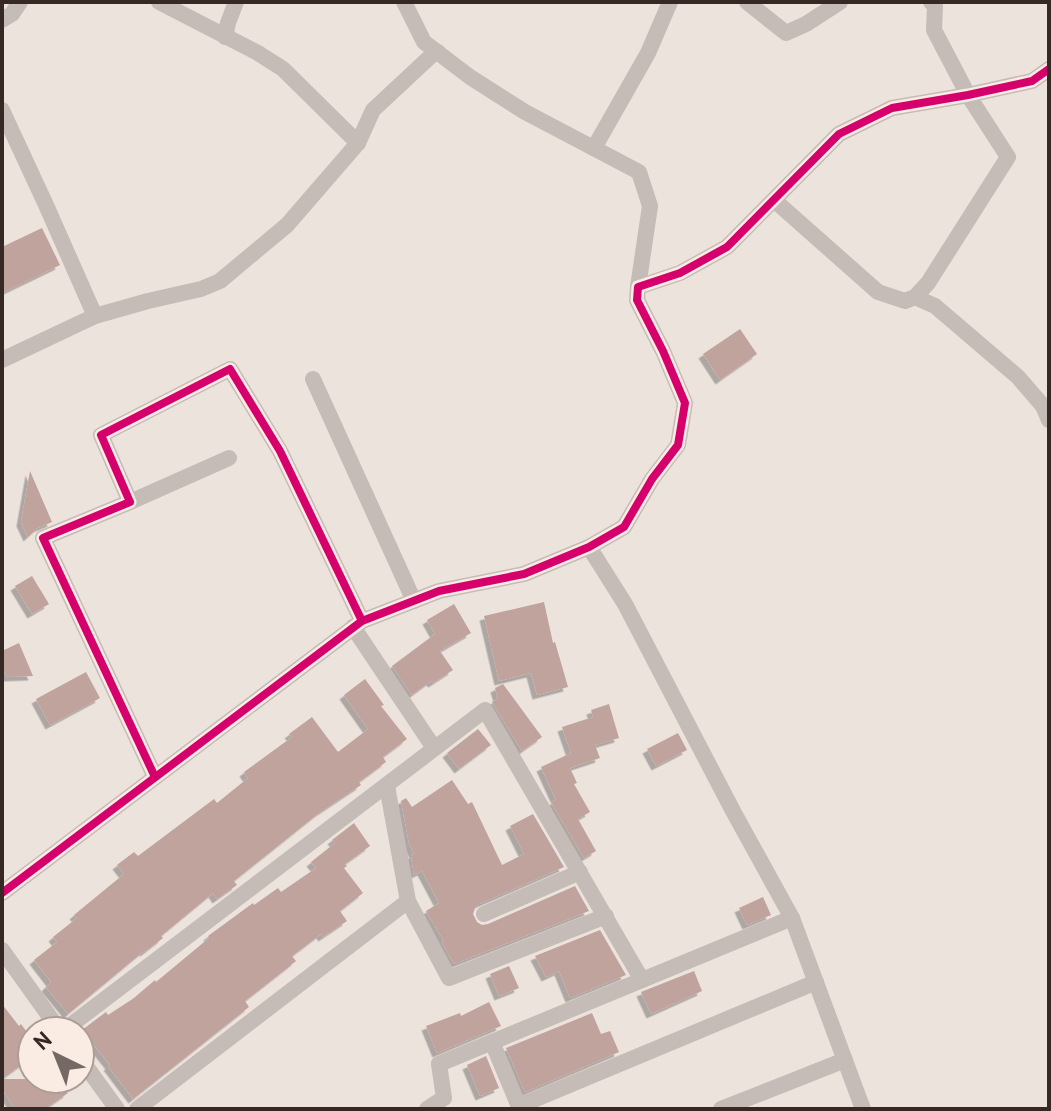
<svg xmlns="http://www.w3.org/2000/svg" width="1051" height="1111" viewBox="0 0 1051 1111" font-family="'PT Sans',sans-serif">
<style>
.building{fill:#c1a39e;filter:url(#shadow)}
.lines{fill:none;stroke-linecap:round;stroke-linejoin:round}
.street{stroke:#c5bbb7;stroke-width:16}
.cycleway-casing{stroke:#faece3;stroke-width:13}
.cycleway{stroke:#d6006c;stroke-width:8}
</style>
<defs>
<filter id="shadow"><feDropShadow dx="-4.5" dy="4.5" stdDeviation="0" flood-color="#0004"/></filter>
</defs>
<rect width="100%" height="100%" fill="#ece3dd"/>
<g class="building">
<polygon points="42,228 60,265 2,293 2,247"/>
<polygon points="740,329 757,354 720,380 703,354"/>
<polygon points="30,471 52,522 38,528 28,537 21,522"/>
<polygon points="32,576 49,604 32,614 15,586"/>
<polygon points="544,602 553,643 555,642 568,687 537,695 531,673 499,681 484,616"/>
<polygon points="454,604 471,633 440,651 453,670 433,683 431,681 412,695 392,666 435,634 427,620"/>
<polygon points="19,643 33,676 7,677 2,667 2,651"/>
<polygon points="86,672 100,698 50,725 36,699"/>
<polygon points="365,679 384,705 381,706 407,739 383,757 386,762 359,782 361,785 319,813 234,881 237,885 217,899 213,893 161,936 163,938 145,952 144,951 68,1014 46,987 51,982 34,960 57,942 53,937 77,918 74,915 124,874 117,865 134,852 138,856 214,799 217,803 248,778 244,772 292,737 289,734 312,717 338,752 368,729 344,695"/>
<polygon points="503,684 542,737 522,751 492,702 498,698 495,688"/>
<polygon points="609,704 619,738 595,745 600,758 570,768 577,783 574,784 590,812 578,819 596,851 584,858 551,802 556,800 541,767 571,753 562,727 593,717 591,710"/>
<polygon points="478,729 491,745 459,769 447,753"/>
<polygon points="678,733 687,750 656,766 647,749"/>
<polygon points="452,780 468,804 472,802 502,865 524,854 510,826 533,814 564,867 479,904 475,908 473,914 477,922 482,925 488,924 575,886 589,911 454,964 442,942 444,941 426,911 439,903 422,871 414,875 411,855 414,854 409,843 401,801 406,798 412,807"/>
<polygon points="354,823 370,846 345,864 347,866 344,868 363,893 340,911 347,921 323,937 321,934 292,956 296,961 245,1001 249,1007 133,1099 108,1066 110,1065 82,1030 106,1012 108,1015 134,998 155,980 156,982 209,938 208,936 253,903 254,905 278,888 281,892 316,868 311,862 335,843 332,840"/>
<polygon points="763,897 771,915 747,925 739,908"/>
<polygon points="600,930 626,975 570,998 559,971 546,977 535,956"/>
<polygon points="509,966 519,988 499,996 490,974"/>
<polygon points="694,971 702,991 651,1014 641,992"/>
<polygon points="489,1002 501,1026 437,1053 426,1026 460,1013 461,1016"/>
<polygon points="2,1004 19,1026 21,1024 32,1039 32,1057 2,1079"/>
<polygon points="592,1013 601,1034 610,1031 619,1052 525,1092 506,1048"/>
<polygon points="486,1056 499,1088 480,1096 467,1065"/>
<polygon points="2,1079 59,1079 68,1093 45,1109 15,1109 2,1089"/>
</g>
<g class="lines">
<g class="street">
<polyline points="159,2 258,53 283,69 358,143 373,110 432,55 438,52"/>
<polyline points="404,2 424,42 470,77 525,112 639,172 650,206 638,287"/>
<polyline points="747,2 786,33 806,24 840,2"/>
<polyline points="2,20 12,14 20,2"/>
<polyline points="225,37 228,23 236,2"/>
<polyline points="2,110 46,205 95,316"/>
<polyline points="594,148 648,53 670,2"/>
<polyline points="774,200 878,292 905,301 915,297 928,283 1008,157 968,95 934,30 935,6 931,2"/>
<polyline points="915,297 935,306 1018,377 1043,406 1049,420"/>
<polyline points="2,360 95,316 148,301 201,289 220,281 287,225 358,143"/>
<polyline points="313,379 414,601"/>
<polyline points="130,502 229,458"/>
<polyline points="589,547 625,604 733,811 792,918 863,1109"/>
<polyline points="353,627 434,748"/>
<polyline points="155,777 43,538 130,502 101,435 230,369 280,451 362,621"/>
<polyline points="387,786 408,901 449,978 606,916"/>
<polyline points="2,893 362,621 439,591 524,574 589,547 624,527 652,479 678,445 685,403 663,351 637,300 638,287 680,273 727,247 839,134 892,108 968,95 1032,81 1049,69"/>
<polyline points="484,914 580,872"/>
<polyline points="2,950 60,1031"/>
<polyline points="63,1031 485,710 642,980"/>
<polyline points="492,1042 520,1109"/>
<polyline points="80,1058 117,1109"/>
<polyline points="519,1106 816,982"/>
<polyline points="137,1109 408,901"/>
<polyline points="427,1109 444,1098 439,1064 792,918"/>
<polyline points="721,1109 845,1060"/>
</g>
<defs>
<g id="cycleway">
<polyline points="155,777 43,538 130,502 101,435 230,369 280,451 362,621"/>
<polyline points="2,893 362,621 439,591 524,574 589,547 624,527 652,479 678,445 685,403 663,351 637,300 638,287 680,273 727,247 839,134 892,108 968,95 1032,81 1049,69"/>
</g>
</defs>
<use href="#cycleway" class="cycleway-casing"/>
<use href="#cycleway" class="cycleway"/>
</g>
<rect width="1051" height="1111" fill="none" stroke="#352825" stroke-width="8"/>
<g transform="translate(56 1055) rotate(317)"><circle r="38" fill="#faece3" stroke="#ab9e97" stroke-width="2"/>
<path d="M0-6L14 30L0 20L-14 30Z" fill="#756965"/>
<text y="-12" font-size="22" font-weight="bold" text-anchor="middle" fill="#352825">N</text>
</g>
</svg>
